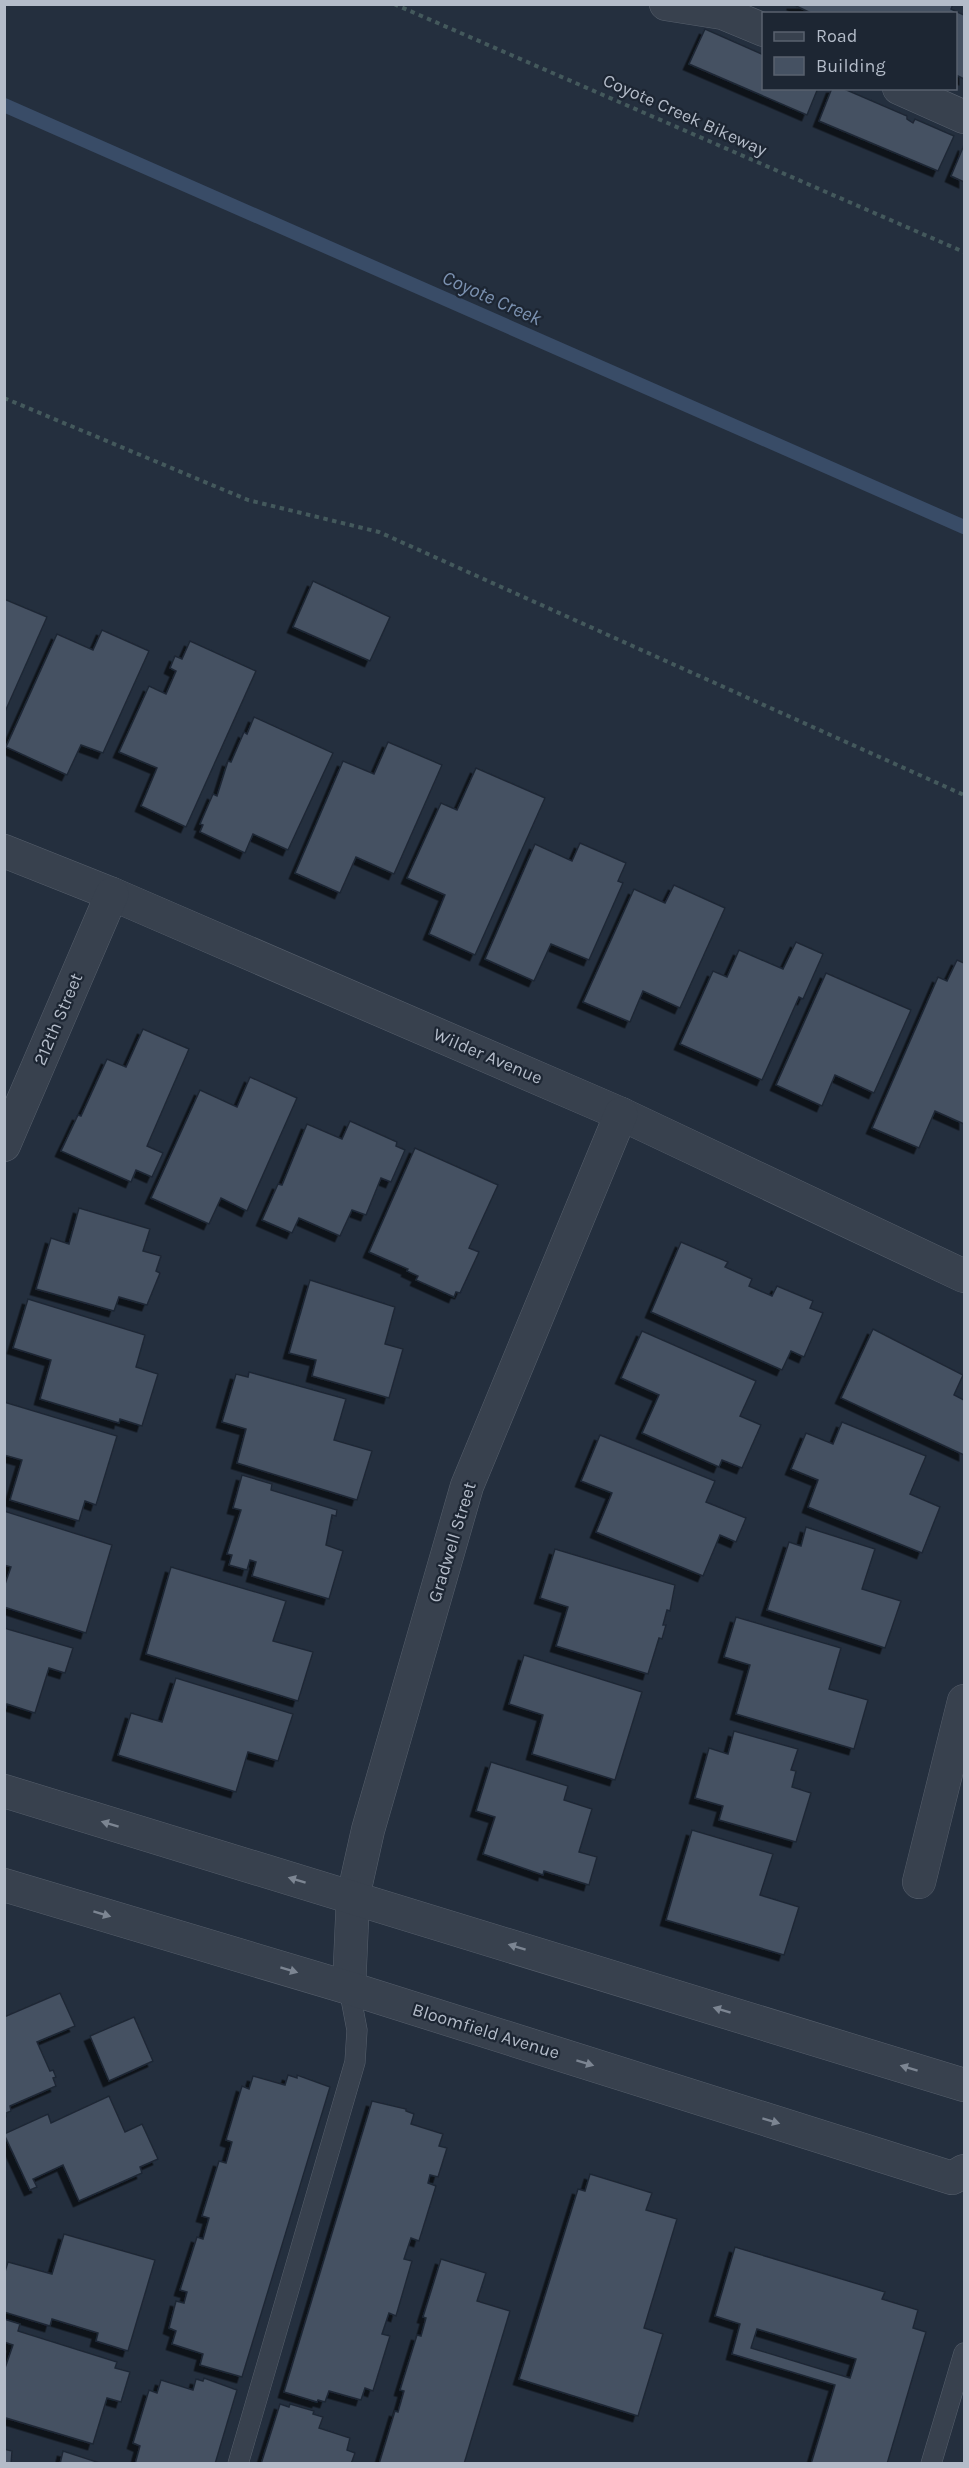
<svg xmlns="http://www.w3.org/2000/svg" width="969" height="2468" viewBox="0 0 969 2468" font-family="Karla,sans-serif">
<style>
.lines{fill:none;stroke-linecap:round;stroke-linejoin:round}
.stream{stroke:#394c67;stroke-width:14}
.building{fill:#455162;stroke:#1f2835;stroke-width:1.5;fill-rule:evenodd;filter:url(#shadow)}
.service-casing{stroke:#565f6c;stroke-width:21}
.minor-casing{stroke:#565f6c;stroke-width:34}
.tertiary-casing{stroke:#565f6c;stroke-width:34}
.path{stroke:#44595c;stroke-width:4;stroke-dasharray:4.5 4.5;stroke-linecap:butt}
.service{stroke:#38414e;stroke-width:20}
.minor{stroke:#38414e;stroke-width:33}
.tertiary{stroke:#38414e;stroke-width:33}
.oneway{fill:#7c8592}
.labels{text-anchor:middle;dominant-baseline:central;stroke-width:4.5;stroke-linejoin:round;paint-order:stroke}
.street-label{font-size:18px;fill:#b4bcc9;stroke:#1d2633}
.water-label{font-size:20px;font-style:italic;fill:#7c92b1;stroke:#1d2633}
</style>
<defs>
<filter id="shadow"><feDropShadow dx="-5.5" dy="5.5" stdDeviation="0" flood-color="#0009"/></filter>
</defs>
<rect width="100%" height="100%" fill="#242f3e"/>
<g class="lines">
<polyline class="stream" points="4,105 964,527"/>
</g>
<g class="building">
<polygon points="792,4 953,4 951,9 964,15 964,79 956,75 956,14 813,14"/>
<polygon points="705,29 764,55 764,88 818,88 807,115 689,64"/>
<polygon points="832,88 842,88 907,116 907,119 913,123 915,119 954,136 938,171 819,121"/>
<polygon points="964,145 964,182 951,176"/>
<polygon points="313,581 390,617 370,661 293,627"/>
<polygon points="4,599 47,617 4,714"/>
<polygon points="102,630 149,651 103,753 81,745 67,775 6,747 57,634 93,650"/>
<polygon points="190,641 256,671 186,827 141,806 157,768 119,752 149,686 166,694 176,671 170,668 175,656 182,659"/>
<polygon points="254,717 333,753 288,850 253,834 245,853 200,832 203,825 200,824 213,794 217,796 228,761 231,762 244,732 247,734"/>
<polygon points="388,742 442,765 394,874 356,857 340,893 295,873 343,761 374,774"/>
<polygon points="476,768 545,798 475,955 429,934 445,895 407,878 441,803 457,810"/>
<polygon points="580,843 626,863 618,881 623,883 589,960 551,944 534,981 485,959 535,844 572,861"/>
<polygon points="674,885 725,908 680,1008 643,991 630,1022 583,1002 634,889 665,903"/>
<polygon points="796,942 823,954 803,999 799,997 762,1080 680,1044 713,971 727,977 739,950 783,969"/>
<polygon points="957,960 964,963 964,1124 935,1111 919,1148 872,1128 938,977 947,981"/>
<polygon points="826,973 911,1010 874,1093 835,1075 822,1106 776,1085"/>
<polygon points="143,1029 189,1049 147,1146 163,1153 152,1177 136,1170 131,1182 61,1151 78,1115 81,1116 107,1059 126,1067"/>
<polygon points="250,1077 297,1098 247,1211 221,1198 209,1224 151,1198 200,1090 237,1107"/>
<polygon points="350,1121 397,1142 396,1146 405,1150 391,1182 381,1178 366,1215 352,1210 340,1236 299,1218 292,1233 262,1220 278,1184 282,1185 307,1124 342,1139"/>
<polygon points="415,1148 498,1185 469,1248 479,1252 460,1293 456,1292 454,1297 416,1280 418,1276 407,1271 408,1269 369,1252"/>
<polygon points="79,1208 150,1229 143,1251 161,1256 156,1271 160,1273 147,1305 119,1297 114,1311 36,1289 51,1238 69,1244"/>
<polygon points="681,1242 728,1262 725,1267 752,1279 749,1286 772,1296 777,1286 813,1301 810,1308 823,1313 804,1357 791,1351 782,1370 651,1312"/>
<polygon points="310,1280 395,1307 385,1344 403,1349 389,1398 312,1376 316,1360 289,1353"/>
<polygon points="28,1299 145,1335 136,1367 158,1374 142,1426 120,1419 119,1423 40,1399 51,1360 13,1348"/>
<polygon points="873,1329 963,1375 954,1395 964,1400 964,1455 841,1398"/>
<polygon points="642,1331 756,1381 740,1416 761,1425 742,1468 722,1460 719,1467 642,1433 659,1395 621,1378"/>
<polygon points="249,1372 346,1399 334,1440 372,1451 357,1500 237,1463 246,1429 222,1422 236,1374 248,1377"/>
<polygon points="4,1402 117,1436 96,1505 85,1501 79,1521 10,1500 22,1460 4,1455"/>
<polygon points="842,1422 926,1456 910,1494 940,1507 922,1553 808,1507 818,1480 791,1469 806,1433 833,1444"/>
<polygon points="600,1435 715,1481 706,1502 746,1518 736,1542 720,1535 703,1576 596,1532 612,1493 581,1481"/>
<polygon points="242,1475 272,1484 271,1490 337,1510 336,1516 332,1515 326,1545 343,1551 329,1599 252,1576 256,1562 250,1560 247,1570 229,1565 232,1555 227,1554 241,1510 233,1508"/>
<polygon points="4,1511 112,1545 86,1633 4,1607 4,1587 11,1567 4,1565"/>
<polygon points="806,1527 875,1549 862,1589 901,1601 885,1648 767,1610 789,1542 801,1546"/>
<polygon points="555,1549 675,1585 670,1611 667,1610 663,1625 666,1625 662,1639 659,1638 648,1674 556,1646 568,1607 540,1598"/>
<polygon points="171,1567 286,1601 273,1641 313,1652 298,1701 146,1654"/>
<polygon points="736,1617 841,1648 829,1689 868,1700 854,1749 736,1714 750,1665 724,1657"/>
<polygon points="4,1628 73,1648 65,1673 49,1668 35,1713 7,1704 4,1714"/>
<polygon points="524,1655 642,1692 615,1780 532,1754 543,1715 509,1704"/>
<polygon points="176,1678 293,1714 278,1761 248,1752 236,1792 118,1755 131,1713 162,1722"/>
<polygon points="734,1731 798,1749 791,1770 796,1771 792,1787 811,1793 796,1842 719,1820 723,1806 695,1798 709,1748 728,1754"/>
<polygon points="491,1762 568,1786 564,1800 592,1809 579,1852 597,1857 589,1885 544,1871 543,1875 483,1854 495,1817 476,1811"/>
<polygon points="692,1830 773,1854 760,1895 799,1907 784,1955 666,1920"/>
<polygon points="60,1993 75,2026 37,2042 50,2071 53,2070 56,2077 53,2078 56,2086 10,2106 11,2111 4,2114 4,2017"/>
<polygon points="134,2017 153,2061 109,2081 90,2036"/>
<polygon points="288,2075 297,2078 297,2075 330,2087 242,2377 200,2365 203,2354 172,2344 176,2331 169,2328 176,2301 184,2303 187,2292 180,2290 197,2237 203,2239 209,2218 202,2216 219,2161 226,2163 232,2142 226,2140 242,2086 249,2089 253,2076 285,2085"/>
<polygon points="109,2096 125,2132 142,2124 158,2159 140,2167 142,2173 79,2201 63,2165 33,2179 37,2187 30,2190 4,2134 48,2114 51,2123"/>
<polygon points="372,2101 406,2109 406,2111 414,2114 411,2124 443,2134 439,2146 447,2148 438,2177 430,2175 428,2183 436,2186 419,2241 411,2238 404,2259 412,2261 396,2316 389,2313 382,2334 390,2336 373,2391 365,2388 361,2400 329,2391 325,2402 318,2400 317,2402 284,2392"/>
<polygon points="590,2174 652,2193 646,2210 677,2219 644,2328 663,2334 638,2416 519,2379 578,2189 585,2191"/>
<polygon points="64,2234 155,2260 128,2351 96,2341 98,2333 52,2319 50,2326 4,2312 4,2275 8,2262 52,2274"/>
<path d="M 735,2247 L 885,2292 L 882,2299 L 918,2310 L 913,2328 L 926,2332 L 887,2464 L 811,2464 L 835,2385 L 732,2354 L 740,2324 L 715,2316 ZM 757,2329 L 856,2359 L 850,2378 L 751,2348 Z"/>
<polygon points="441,2259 486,2273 477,2301 510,2311 464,2464 379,2464 395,2411 398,2412 404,2391 400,2390 417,2335 421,2336 426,2318 423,2317"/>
<polygon points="4,2319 20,2324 18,2331 117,2362 115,2368 130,2372 121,2402 107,2398 93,2444 6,2418 4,2424 4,2371 13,2345 4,2342"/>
<polygon points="204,2378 237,2390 215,2464 135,2464 140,2446 133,2443 149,2390 157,2393 161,2380 193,2390 196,2379 203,2381"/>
<polygon points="280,2404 289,2407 290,2404 314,2411 313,2414 323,2417 319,2428 350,2438 347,2450 355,2453 351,2464 261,2464"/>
<polygon points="4,2449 12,2451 11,2464 4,2464"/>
<polygon points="63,2451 103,2464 60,2464"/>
</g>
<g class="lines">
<defs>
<g id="service">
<polyline points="238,2464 355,2062 357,2030 349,1988"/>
<polyline points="931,2464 964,2353"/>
</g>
<g id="minor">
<polyline points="666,4 723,13 764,30"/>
<polyline points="899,88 964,117"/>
<polyline points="4,851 112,894 621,1114 964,1276"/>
<polyline points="4,1145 112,894"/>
<polyline points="919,1882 964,1701"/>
<polyline points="349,1988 353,1897 368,1830 467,1486 621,1114"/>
</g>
<g id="tertiary">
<polyline points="4,1791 964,2085"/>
<polyline points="4,1885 349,1988 952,2178 964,2171"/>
</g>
</defs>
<use href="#service" class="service-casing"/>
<use href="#minor" class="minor-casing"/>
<use href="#tertiary" class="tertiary-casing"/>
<g class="path">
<polyline points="394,4 964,252"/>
<polyline points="4,398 248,500 379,532 964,795"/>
</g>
<use href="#service" class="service"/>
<use href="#minor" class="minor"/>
<use href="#tertiary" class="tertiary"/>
</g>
<defs><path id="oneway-solid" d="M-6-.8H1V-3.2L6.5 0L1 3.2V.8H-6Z" transform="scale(1.5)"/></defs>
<g class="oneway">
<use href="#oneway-solid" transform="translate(110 1824) rotate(-163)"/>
<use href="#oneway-solid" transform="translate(297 1880) rotate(-163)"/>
<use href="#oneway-solid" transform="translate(102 1914) rotate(17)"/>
<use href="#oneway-solid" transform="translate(517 1947) rotate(-163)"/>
<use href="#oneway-solid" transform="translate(289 1970) rotate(17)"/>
<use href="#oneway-solid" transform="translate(722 2010) rotate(-163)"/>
<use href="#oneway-solid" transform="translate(585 2063) rotate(17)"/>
<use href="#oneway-solid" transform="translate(909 2068) rotate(-163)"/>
<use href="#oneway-solid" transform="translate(771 2121) rotate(17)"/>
</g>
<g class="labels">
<g class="street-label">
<text transform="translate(685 115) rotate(24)">Coyote Creek Bikeway</text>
<text transform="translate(58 1019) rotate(-67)">212th Street</text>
<text transform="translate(488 1056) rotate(23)">Wilder Avenue</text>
<text transform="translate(452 1542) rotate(-73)">Gradwell Street</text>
<text transform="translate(486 2031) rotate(17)">Bloomfield Avenue</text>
</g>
<g class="water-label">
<text transform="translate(492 298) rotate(24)">Coyote Creek</text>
</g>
</g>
<rect width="969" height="2468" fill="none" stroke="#b4bcc9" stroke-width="12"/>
<rect x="762" y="12" width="195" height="78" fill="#1d2633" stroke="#59626f" stroke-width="1.5"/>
<rect x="774" y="32" width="30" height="9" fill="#38414e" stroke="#59626f" stroke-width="1.5"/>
<text x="816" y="42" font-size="18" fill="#b4bcc9">Road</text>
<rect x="774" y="57" width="30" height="18" fill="#455162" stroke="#59626f" stroke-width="1.5"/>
<text x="816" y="72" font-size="18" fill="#b4bcc9">Building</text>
</svg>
